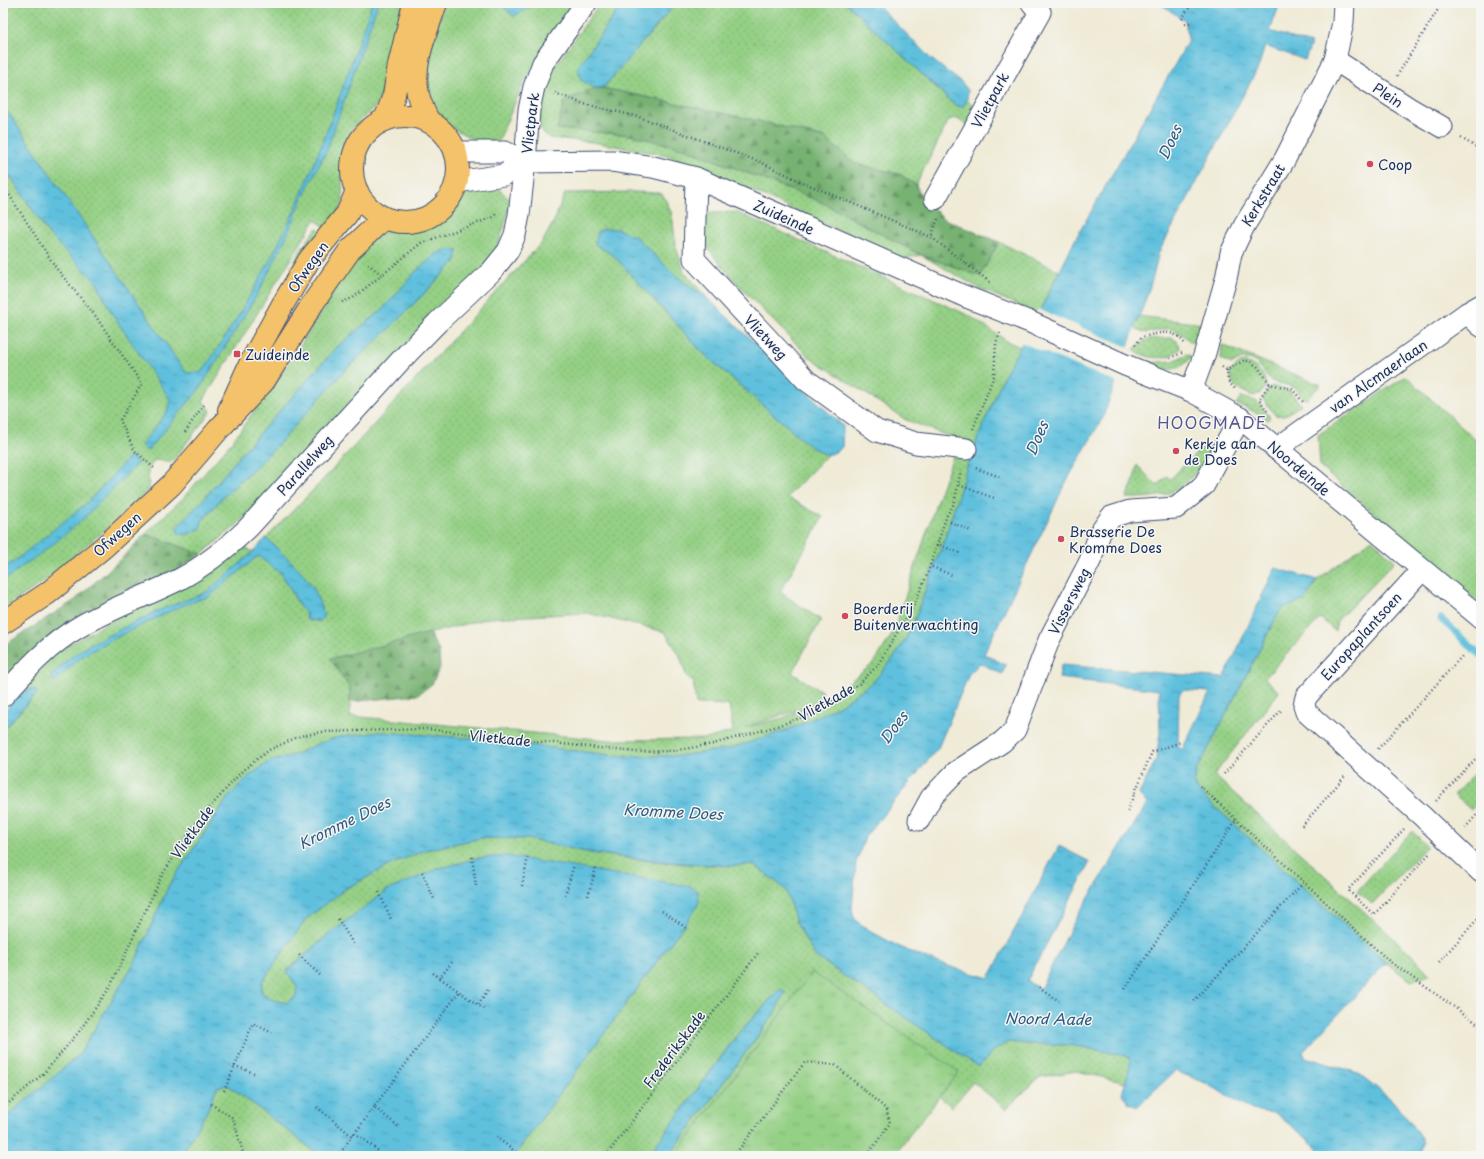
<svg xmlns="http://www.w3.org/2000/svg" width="1484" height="1159" viewBox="0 0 1484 1159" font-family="'Playpen Sans',sans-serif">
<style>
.grass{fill:url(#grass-dots);stroke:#588072;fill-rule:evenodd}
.forest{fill:url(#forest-firs);stroke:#497068}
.park{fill:url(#park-tufts);stroke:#588072}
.water{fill:url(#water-ripples);stroke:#3c789e;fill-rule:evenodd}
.pier{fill:#f0ebd7}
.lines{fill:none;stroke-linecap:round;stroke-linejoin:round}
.stream{stroke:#5ec0dd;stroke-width:7}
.minor-casing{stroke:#3b4b70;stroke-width:23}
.major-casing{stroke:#3b4b70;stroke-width:24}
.path{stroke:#3b4b70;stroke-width:2.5;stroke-dasharray:1 3;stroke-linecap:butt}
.minor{stroke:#fff;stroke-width:21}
.major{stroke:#f3c26a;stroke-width:22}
.poi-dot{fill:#d1495b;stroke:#f6f6f2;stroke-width:1.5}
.labels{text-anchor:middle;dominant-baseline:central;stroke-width:3;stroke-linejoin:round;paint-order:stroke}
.street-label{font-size:14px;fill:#1b2f5e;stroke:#f6f6f2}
.poi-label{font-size:14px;fill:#1b2f5e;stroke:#f6f6f2;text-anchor:start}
.water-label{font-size:15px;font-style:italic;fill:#2f5a84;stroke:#f6f6f2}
.quarter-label{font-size:16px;letter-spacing:1px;fill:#565991;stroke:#f6f6f2}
</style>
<defs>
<pattern id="grass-dots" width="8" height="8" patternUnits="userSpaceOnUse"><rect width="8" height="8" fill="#94d085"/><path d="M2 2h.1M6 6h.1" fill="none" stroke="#7fb375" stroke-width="1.8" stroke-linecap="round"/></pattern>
<pattern id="forest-firs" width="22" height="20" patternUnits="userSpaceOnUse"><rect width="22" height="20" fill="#77b272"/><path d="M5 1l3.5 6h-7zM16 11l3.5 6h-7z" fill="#619161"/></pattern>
<pattern id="park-tufts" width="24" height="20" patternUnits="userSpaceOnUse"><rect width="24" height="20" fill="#94d085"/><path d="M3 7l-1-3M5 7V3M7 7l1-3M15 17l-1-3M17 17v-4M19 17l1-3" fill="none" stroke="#7fb375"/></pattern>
<pattern id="water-ripples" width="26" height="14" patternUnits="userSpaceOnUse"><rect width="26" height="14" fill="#5ec0dd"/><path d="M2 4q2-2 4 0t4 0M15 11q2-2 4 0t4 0" fill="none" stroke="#4d9cb6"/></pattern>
</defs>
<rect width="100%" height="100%" fill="#f6f6f2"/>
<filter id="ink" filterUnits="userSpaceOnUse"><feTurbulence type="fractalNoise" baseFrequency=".025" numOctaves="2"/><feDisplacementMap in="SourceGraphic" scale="8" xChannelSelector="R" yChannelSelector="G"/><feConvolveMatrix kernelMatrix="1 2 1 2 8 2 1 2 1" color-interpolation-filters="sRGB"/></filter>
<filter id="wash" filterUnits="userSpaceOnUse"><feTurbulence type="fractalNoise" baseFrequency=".012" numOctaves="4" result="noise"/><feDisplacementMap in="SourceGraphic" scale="16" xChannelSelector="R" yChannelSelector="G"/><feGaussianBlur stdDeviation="0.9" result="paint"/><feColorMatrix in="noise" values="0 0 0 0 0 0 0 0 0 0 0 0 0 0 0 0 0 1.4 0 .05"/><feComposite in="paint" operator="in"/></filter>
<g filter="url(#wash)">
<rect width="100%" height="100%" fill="#f0ebd7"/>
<g class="grass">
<polygon points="3,3 407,3 378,104 368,113 351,130 341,156 343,204 327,228 315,220 203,401 211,411 172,462 155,460 148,469 149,489 116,520 45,581 3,609 3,165 50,236 97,283 113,315 186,374 3,105"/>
<polygon points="444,3 499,3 514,16 532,6 532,3 577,3 524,82 498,142 478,142 449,126 433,112 425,94 425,68"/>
<polygon points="600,3 623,3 605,28 581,80 594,88 565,102 558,129 631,135 686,149 819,201 921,255 980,276 999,242 1059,271 1038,314 981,289 921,255 902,259 732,182 667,155 592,142 549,138 540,129 539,119 541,95 553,69"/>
<polygon points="676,3 846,3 955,105 963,107 967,100 978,109 970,126 955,118 949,120 916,185 899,174 856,164 825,138 759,121 603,88"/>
<path d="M 493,186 C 501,190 506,195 511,202 L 495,257 L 237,525 L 202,554 L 145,534 L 183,498 L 231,443 L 294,356 L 360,248 L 387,230 L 405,231 L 418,230 L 431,224 L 472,189 ZM 450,249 L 458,251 L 455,262 L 382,336 L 348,367 L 273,450 L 221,499 L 202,521 L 177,527 L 203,500 L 242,453 L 337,347 L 383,309 L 418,269 L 438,253 Z"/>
<path d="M 634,192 L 660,193 L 663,195 L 672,214 L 676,247 L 684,271 L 707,298 L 676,276 L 595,244 L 613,255 L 705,355 L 811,447 L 827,455 L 787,497 L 823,517 L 780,592 L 821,620 L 792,673 L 823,692 L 812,705 L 833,695 L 874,663 L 893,633 L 940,492 L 959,440 L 906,420 L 808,356 L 737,284 L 705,245 L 701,228 L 709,213 L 736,212 L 968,315 L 1007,341 L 1020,347 L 1002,380 L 969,460 L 946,535 L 911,629 L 896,655 L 874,681 L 839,706 L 798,726 L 760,739 L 728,749 L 679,756 L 617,756 L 469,738 L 380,732 L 317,744 L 292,756 L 269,762 L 229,796 L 169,885 L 136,960 L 79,1055 L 3,1120 L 3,730 L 38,692 L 33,689 L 20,694 L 29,677 L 51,655 L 242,546 L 253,552 L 282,574 L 300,607 L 305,612 L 307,620 L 321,621 L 300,570 L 266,538 L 320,483 L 543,241 L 554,221 L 565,193 ZM 587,613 L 665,632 L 680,656 L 687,678 L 693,680 L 696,704 L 729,705 L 733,731 L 706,739 L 609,740 L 350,716 L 350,688 L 331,659 L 489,618 ZM 805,707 L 783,718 L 743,728 Z"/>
<polygon points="317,228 323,232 291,268 302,248"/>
<polygon points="1139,316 1203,324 1200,336 1192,343 1182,334 1169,328 1146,333 1134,328"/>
<path d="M 1172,338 L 1177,341 L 1180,349 C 1177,351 1172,355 1169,356 C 1157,360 1143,357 1134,349 L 1148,339 Z"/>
<polygon points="1222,345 1321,385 1306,400 1294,387 1271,381 1259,365 1250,359 1242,359 1232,364 1221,359"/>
<path d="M 1187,354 L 1192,357 C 1177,373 1167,371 1147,363 L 1173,361 Z"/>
<path d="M 1246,362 C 1257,367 1266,375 1266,387 L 1261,393 L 1253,396 C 1241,391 1230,386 1230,372 L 1240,363 Z"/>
<polygon points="1406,376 1481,445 1481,598 1478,602 1320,467 1318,435"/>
<polygon points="1271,386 1290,391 1301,405 1284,416 1275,415 1262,398"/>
<polygon points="1241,397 1256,401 1270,417 1268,420 1249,409 1236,404"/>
<path d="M 1204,446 L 1211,452 C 1200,468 1186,488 1166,494 C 1153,498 1139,498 1126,498 L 1133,483 L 1137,465 L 1157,486 L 1167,476 L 1170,479 Z"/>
<polygon points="1372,539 1395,561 1337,621 1335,631 1320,618 1265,678 1279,692 1214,775 1412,955 1430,975 1411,981 1386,963 1201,794 1194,784 1196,772 1279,612 1284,607 1305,600 1317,580"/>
<polygon points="1481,766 1481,798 1471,810 1454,795"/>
<polygon points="1412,831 1427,846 1372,904 1357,891"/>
<path d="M 481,838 C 496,838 511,838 526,839 C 549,841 570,850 592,853 C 645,861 700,868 754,864 L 786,890 L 796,922 L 815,956 L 979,1067 L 992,1052 L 1008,1042 L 1027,1044 L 1071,1045 L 1119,1054 L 1131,1058 L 1130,1066 L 1126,1083 L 1077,1071 L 1040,1077 L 1006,1109 L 973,1082 L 952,1107 L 937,1095 L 681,1156 L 669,1156 L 774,1014 L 785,992 L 780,989 L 740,1031 L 648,1156 L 514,1156 L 695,910 L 478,858 L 438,869 L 386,891 L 329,934 L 287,970 L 297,987 L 296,996 L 286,1003 L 273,1000 L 261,992 L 262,982 L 306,919 L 345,889 L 394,863 L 425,850 Z"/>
<polygon points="228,1085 321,1156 181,1156 207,1111 217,1087"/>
</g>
<g class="forest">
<polygon points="594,88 603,88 759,121 825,138 856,164 899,174 916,185 921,196 944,219 999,242 980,276 921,255 819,201 686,149 631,135 557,129 564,102"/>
<polygon points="145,534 202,554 3,685 3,646 75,600 122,558"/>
<polygon points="429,633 439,651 440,667 432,684 417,695 350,702 350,688 330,659"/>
</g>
<polygon class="park" points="812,972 959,1072 893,1156 675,1156"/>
<g class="water">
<path d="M 372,3 L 378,3 L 327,150 L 308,187 L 284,242 L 258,293 L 199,390 L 147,451 L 141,445 L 167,412 L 170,399 L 113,315 L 97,283 L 50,236 L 3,165 L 3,105 L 186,373 L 202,372 C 242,313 278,251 305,186 C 330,126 351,65 372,3 Z"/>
<polygon points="499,3 532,3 532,6 514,16"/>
<polygon points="623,3 676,3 603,88 594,88 581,80 578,67"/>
<polygon points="846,3 876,3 931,59 961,82 968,90 967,100 963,107 955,105"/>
<path d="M 1159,3 L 1280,3 L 1270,31 L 1311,44 L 1305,60 L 1265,46 L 1258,68 L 1159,252 L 1152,280 L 1143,307 L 1134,328 L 1126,354 L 1103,417 L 1065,484 L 984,654 L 1006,665 L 1002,674 L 980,663 L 969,674 L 938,748 L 865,837 L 856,863 L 852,909 L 855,920 C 864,926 873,933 883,938 C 916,957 952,968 989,978 L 1059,846 L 1090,862 L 1027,981 L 1040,989 L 1075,920 L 1147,804 L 1139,794 L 1156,760 L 1160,733 L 1159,690 L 1059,678 L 1061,665 L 1224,678 L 1275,568 L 1317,580 L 1305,600 L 1285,607 L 1279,612 L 1196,772 L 1194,784 L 1201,794 L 1386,963 L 1303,1052 L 1305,1057 L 1358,1073 L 1392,1100 L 1414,1127 L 1423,1142 L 1421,1150 L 1424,1156 L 1326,1156 L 1304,1136 L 1275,1113 L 1256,1111 L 1201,1081 L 1175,1071 L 1137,1107 L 1129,1103 L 1122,1094 L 1130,1066 L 1130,1058 L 1119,1054 L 1071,1045 L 1027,1044 L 1008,1042 L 992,1052 L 979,1067 L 815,956 L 796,922 L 786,890 L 754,864 L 733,866 L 696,864 L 650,860 L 591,853 L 527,839 L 481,838 L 425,850 L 394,863 L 345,889 L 306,919 L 262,982 L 261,992 L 273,1000 L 286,1003 L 296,996 L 297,987 L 287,971 L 329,934 L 386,891 L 438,869 L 478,858 L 505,856 L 689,886 L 698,891 L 699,901 L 695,910 L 514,1156 L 321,1156 L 228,1085 L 217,1087 L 207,1111 L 181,1156 L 3,1156 L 3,1120 L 79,1055 L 136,960 L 169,885 L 229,796 L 249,776 L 269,762 L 292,756 L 317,744 L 338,737 L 380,732 L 469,738 L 617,756 L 679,756 L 728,749 L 760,739 L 798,726 L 839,706 L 874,681 L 896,655 L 911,629 L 946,535 L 969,460 L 1002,380 L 1045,301 L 1076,238 L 1186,45 L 1188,38 L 1185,21 ZM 1183,690 L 1210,692 L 1182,750 L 1178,746 L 1179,695 Z"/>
<path d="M 603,229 L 617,229 L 636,237 L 676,276 L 707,298 L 843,426 L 842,447 C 828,459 826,454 811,447 L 705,355 L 613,255 L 595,244 L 598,232 Z"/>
<polygon points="450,249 458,251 455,262 382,336 348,367 273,450 221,499 202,521 200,529 185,535 178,533 177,527 203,500 242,453 337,347 383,309 418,269 438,253"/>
<polygon points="130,456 138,463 83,519 56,542 3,581 3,568 12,563 88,502"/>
<polygon points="266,538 300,570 314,589 324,615 320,621 307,620 305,612 300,607 282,574 258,556 210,596 179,607 113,639 81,657 54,682 51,676 71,657 90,644 162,609 207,592 253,552"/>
<polygon points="33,689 38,691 3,730 3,712 20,694"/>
<polygon points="780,989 785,992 774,1014 669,1156 648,1156 740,1032"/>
</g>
<polygon class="pier" points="1038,309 1130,348 1118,383 1020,342"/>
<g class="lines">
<polyline class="stream" points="1441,619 1481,656"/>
</g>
</g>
<g filter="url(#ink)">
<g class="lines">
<defs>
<g id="minor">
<polyline points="1335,60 1409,108 1442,127"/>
<polyline points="456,152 505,152 525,162 612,161 653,167 696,178 964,296 1030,322 1125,365 1191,391 1240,418 1481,618"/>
<polyline points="696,178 694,259 806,380 877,431 916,443 966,449"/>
<polyline points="457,182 504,175 525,162"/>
<polyline points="935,199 1040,12 1032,3"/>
<polyline points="1467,313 1481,326"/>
<polyline points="1191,391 1204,356 1226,279 1231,253 1244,226 1285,159 1335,60 1343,22 1344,3"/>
<polyline points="1276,449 1467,313 1481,305"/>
<polyline points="1422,570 1306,697 1304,705 1306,712 1422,816 1481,872"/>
<path d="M 3,696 C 26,670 48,645 79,627 C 111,608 147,596 180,579 C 206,565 227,548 248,528 L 401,360 L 438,322 L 491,272 L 508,251 L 515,235 L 519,215 L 525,162 L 529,110 L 534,87 L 543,63 L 586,3"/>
<polyline points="919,820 931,798 956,772 1002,742 1015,730 1049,640 1090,561 1100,533 1111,517 1130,511 1176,508 1204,485 1240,418"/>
</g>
<g id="major">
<circle cx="405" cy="169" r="53"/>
<polyline points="385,120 394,95 399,65 414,3"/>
<path d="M 428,120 C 424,112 420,103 418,94 C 411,64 427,31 436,3"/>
<polyline points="229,410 251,362 283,304 309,260 347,214 357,191"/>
<polyline points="3,623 48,593 105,546 171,485 218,430 264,381 313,303 350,250 384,218"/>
</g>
</defs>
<use href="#minor" class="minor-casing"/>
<use href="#major" class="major-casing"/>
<g class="path">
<polyline points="1182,19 1190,6"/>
<polyline points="1185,24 1193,22"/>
<polyline points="1397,76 1442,3"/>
<polyline points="555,93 584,104 639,117 760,162 800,181 931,237"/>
<polyline points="1461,138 1481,150"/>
<polyline points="3,185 56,268 94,314 142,384 120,420 134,450 155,469"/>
<polyline points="938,219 931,237 990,282"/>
<polyline points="368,264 382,275 421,243 494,217 496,214"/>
<polyline points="342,302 353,298 382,275"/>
<path d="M 1135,345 L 1142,337 C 1160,333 1173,327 1185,344"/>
<polyline points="1170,358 1182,353"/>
<polyline points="1222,367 1227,370 1243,361 1249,361 1257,366 1270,384 1292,389 1304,403"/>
<polyline points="1227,370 1228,381 1236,390"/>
<polyline points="1267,411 1259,399 1270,384"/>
<polyline points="973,429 994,376 996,343 1000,333"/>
<polyline points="185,432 205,403"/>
<polyline points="976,468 1000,477"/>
<polyline points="959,485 994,498"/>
<polyline points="950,522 971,531"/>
<polyline points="940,545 962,554"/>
<polyline points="932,567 954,576"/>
<polyline points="1378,749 1463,655"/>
<polyline points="1224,774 1282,709"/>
<polyline points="1200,786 1389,961 1481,1026"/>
<polyline points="1436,801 1481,753"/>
<polyline points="1127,811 1152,752 1181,742"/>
<polyline points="1302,826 1346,775"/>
<polyline points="1465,828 1481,810"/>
<polyline points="1404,829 1348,890 1374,915 1430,853"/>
<polyline points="472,857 476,886"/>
<polyline points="422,872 434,899"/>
<polyline points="522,886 528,857"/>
<polyline points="379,892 391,919"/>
<polyline points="565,895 574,865"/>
<polyline points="588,896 596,867"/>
<polyline points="662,911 688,929"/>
<polyline points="338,919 354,945"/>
<polyline points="299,955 321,976"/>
<polyline points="452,962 440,978 478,1005"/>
<polyline points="1439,962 1481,915"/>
<polyline points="433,973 440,978"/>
<polyline points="1039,987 1059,1001"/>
<polyline points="1125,989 1236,820"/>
<polyline points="1194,1001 1304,882"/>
<polyline points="484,1009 478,1005 489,988"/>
<polyline points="254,1073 235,1066 253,1023 272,1033"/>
<polyline points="224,1091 235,1066"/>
<polyline points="211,1104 233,1118 244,1156"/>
<polyline points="317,1107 352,1136 355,1133"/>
<polyline points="374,1107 355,1133 380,1152"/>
<polyline points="3,1108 44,1073 78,1033 110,987 162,875 195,824 243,770 269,750 300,736 322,732 426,729 635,752 672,751 713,744 774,727 806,716 834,700 859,684 877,666 913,607 927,575 947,515 954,504 961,470"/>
<polyline points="398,1126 374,1107 459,992"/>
<polyline points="496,1137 521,1156"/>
<polyline points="338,1156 352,1136"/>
<polyline points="606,1156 758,953"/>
<polyline points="734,1156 805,1062 835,1065 886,1109 890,1123 867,1156"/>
</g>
<use href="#minor" class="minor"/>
<use href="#major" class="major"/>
</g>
</g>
<g class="poi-dot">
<circle cx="1370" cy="164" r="4"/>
<rect x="233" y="350" width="8" height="8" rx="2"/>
<circle cx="1176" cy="451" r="4"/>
<circle cx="1061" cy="539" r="4"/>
<circle cx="845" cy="616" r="4"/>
</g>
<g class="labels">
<g class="street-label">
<text transform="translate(1388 95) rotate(33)">Plein</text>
<text transform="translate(990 100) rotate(-61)">Vlietpark</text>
<text transform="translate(530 123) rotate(-83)">Vlietpark</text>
<text transform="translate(1263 195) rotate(-59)">Kerkstraat</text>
<text transform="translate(784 217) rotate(24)">Zuideinde</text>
<text transform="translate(308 267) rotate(-55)">Ofwegen</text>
<text transform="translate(766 337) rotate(47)">Vlietweg</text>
<text transform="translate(1378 376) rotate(-35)">van Alcmaerlaan</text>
<text transform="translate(305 465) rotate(-48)">Parallelweg</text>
<text transform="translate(1299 468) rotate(40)">Noordeinde</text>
<text transform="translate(117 534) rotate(-42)">Ofwegen</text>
<text transform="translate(1069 601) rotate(-63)">Vissersweg</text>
<text transform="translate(1361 636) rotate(-48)">Europaplantsoen</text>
<text transform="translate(826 702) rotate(-29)">Vlietkade</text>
<text transform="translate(500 738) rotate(6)">Vlietkade</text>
<text transform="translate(192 832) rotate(-54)">Vlietkade</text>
<text transform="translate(674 1049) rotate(-53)">Frederikskade</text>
</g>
<g class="poi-label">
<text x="1378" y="164">Coop</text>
<text x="245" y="354">Zuideinde</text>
<text x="1184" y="443">Kerkje aan<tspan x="1184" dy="16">de Does</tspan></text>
<text x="1069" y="531">Brasserie De<tspan x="1069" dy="16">Kromme Does</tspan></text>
<text x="853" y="608">Boerderij<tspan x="853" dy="16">Buitenverwachting</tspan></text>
</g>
<g class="water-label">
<text transform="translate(1169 142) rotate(-65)">Does</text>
<text transform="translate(1036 438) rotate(-67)">Does</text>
<text transform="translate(893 727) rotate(-53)">Does</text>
<text transform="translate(673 811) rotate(3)">Kromme Does</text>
<text transform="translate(344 822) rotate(-26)">Kromme Does</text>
<text transform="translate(1048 1018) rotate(1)">Noord Aade</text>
</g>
<g class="quarter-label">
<text x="1212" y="422">HOOGMADE</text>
</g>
</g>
<rect width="1484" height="1159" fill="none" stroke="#f6f6f2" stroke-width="16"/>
</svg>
